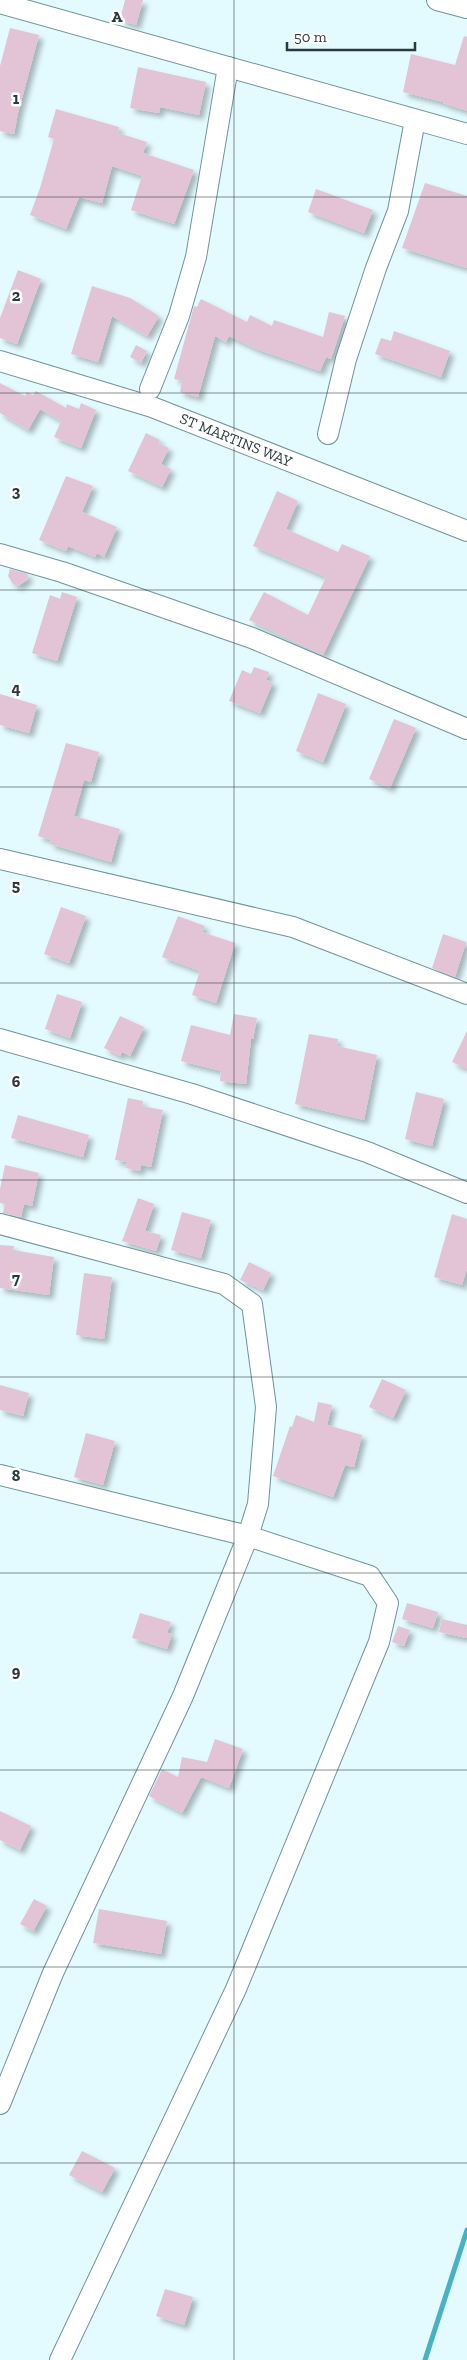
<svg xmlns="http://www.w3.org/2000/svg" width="467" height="2360" viewBox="0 0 467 2360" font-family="'Zilla Slab',serif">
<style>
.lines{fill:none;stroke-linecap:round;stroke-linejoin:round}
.stream{stroke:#47b1c5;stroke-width:5}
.building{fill:#e2c4d6;filter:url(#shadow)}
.minor-casing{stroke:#70939b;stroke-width:22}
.minor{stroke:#fff;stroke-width:20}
.grid{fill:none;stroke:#2a393c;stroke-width:1;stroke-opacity:0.55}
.labels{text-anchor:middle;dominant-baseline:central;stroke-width:5;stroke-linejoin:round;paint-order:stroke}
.street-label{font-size:15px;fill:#2a393c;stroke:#fff}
.grid-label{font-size:16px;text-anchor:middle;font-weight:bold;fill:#2a393c;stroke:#fff;stroke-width:5;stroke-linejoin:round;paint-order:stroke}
</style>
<defs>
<filter id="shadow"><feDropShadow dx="4.5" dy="4.5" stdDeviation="2.5" flood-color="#0004"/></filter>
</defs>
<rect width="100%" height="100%" fill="#e3faff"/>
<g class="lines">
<polyline class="stream" points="425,2360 467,2230"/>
</g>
<g class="building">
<polygon points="125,0 143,0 136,25 120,20"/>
<polygon points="10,28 39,35 18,113 14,134 0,131 0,66"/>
<polygon points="464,36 467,37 467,111 443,103 443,102 403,92 411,54 455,65"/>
<polygon points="138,67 206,82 199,115 160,107 159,113 130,108"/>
<polygon points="56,109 119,127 118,133 147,142 143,153 194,170 174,224 131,210 142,176 112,166 102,203 79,197 66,229 30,215 40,188 54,139 48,137"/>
<polygon points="425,183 467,196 467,268 402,248"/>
<polygon points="316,189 373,210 364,233 308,212"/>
<polygon points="18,270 41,279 17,344 0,338 0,318"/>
<polygon points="92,286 130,298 159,316 147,336 112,316 98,362 71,354"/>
<polygon points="201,299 247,322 250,315 272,326 274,320 323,337 329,312 345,316 331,359 326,357 320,371 259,350 229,336 226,342 215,336 198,397 180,392 182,381 174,379 194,306 197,307"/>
<polygon points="394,331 450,351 441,377 375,354 381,338 391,341"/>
<polygon points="136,345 147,351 141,363 130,357"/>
<polygon points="0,383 25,396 27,392 33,395 36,391 66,408 67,404 79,409 81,403 96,410 81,448 54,437 61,421 40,409 28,430 0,413"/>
<polygon points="146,433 160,440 158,443 169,448 161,464 171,469 162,487 128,471"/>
<polygon points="66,476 93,486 82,512 117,527 104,557 97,553 95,557 68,546 66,551 39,540"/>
<polygon points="277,491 298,501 286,529 338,552 342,544 370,556 323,655 249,620 264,592 308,615 326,577 253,546"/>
<polygon points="10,569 28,574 27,580 18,586 13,584 8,576"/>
<polygon points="62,592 77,597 57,661 32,653 50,595 60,599"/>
<polygon points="254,667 269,672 266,680 273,682 260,713 229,701 242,670 251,674"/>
<polygon points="318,693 346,704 323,762 296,751"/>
<polygon points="0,694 37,705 29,733 0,725"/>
<polygon points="394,719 416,728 390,788 369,779"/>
<polygon points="66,743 99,752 91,782 84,780 74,816 120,829 111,862 50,844 51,840 38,836"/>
<polygon points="61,907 86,916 69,963 44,954"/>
<polygon points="178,916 205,926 202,932 235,943 216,1003 192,995 200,971 162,957"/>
<polygon points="443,934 466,942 455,977 432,968"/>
<polygon points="57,994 82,1002 70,1038 45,1029"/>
<polygon points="234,1014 257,1018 253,1039 251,1039 246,1084 220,1081 221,1071 181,1061 191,1025 230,1035"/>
<polygon points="120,1016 144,1027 130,1056 122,1052 120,1056 104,1048"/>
<polygon points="467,1031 467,1069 452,1062"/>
<polygon points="309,1034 338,1039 337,1046 377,1055 364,1120 295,1104"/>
<polygon points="416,1092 444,1099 432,1146 405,1139"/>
<polygon points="128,1098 143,1101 142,1106 163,1110 151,1167 141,1165 140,1171 126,1168 127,1162 115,1160"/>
<polygon points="18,1115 89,1135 83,1157 11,1138"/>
<polygon points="5,1165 39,1173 32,1206 24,1204 21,1217 3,1213 5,1204 0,1203 0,1189"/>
<polygon points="138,1198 154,1204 145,1231 161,1235 156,1251 122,1241"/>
<polygon points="182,1212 211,1220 201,1258 171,1250"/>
<polygon points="452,1214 467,1219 467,1268 462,1285 434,1277"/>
<polygon points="0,1245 14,1246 13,1250 54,1257 49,1295 0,1288"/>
<polygon points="249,1262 271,1273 263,1290 240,1280"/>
<polygon points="84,1273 112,1277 104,1339 76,1335"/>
<polygon points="382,1379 406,1390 393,1418 369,1407"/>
<polygon points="0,1385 29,1393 23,1416 0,1410"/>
<polygon points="318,1402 332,1405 327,1425 362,1435 354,1467 345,1465 333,1497 273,1476 290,1426 292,1427 296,1415 314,1422"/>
<polygon points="86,1433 115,1441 103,1485 74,1477"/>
<polygon points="407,1603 438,1612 433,1628 402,1619"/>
<polygon points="140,1613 171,1622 167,1633 172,1634 167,1649 132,1638"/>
<polygon points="442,1619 467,1625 467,1638 439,1632"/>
<polygon points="398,1626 410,1630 404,1646 392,1642"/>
<polygon points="215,1739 243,1749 229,1788 201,1777 182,1813 149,1796 162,1769 178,1777 182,1757 207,1762"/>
<polygon points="0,1811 31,1826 20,1850 0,1840"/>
<polygon points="34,1899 47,1906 33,1931 20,1924"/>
<polygon points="99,1909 167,1921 161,1954 93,1943"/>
<polygon points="82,2151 115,2168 102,2192 69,2175"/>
<polygon points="165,2289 193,2297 184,2325 156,2316"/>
</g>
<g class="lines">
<defs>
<g id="minor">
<polyline points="437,0 467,8"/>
<polyline points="0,3 467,134"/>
<polyline points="0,361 152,407 467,531"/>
<polyline points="150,389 179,316 196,257 228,67"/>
<polyline points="328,434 346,359 376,268 398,211 415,120"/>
<polyline points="0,554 62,572 252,638 467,729"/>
<polyline points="0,859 293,927 467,994"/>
<polyline points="0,1039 192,1094 367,1152 467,1193"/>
<polyline points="0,1224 224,1284 252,1304 266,1407 258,1504 248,1536 183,1696 53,1973 0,2104"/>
<polyline points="0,1475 248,1536 370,1576 388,1603 379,1642 236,1989 60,2360"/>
</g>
</defs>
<use href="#minor" class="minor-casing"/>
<use href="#minor" class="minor"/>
</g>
<path class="grid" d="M 234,0 L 234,2360M 0,197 L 467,197M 0,393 L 467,393M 0,590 L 467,590M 0,787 L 467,787M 0,983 L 467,983M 0,1180 L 467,1180M 0,1377 L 467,1377M 0,1573 L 467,1573M 0,1770 L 467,1770M 0,1967 L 467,1967M 0,2163 L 467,2163"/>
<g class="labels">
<g class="street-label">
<text transform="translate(236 440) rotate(22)">ST MARTINS WAY</text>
</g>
</g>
<g class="grid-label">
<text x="117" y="22">A</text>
<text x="16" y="104">1</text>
<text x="16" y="301">2</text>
<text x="16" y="497">3</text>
<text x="16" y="694">4</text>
<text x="16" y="891">5</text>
<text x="16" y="1087">6</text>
<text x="16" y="1284">7</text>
<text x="16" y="1481">8</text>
<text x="16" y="1677">9</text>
</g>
<path d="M287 42v8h128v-8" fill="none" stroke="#2a393c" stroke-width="2.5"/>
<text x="294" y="42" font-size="15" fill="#2a393c" stroke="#ffffff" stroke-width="4" paint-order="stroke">50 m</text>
</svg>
